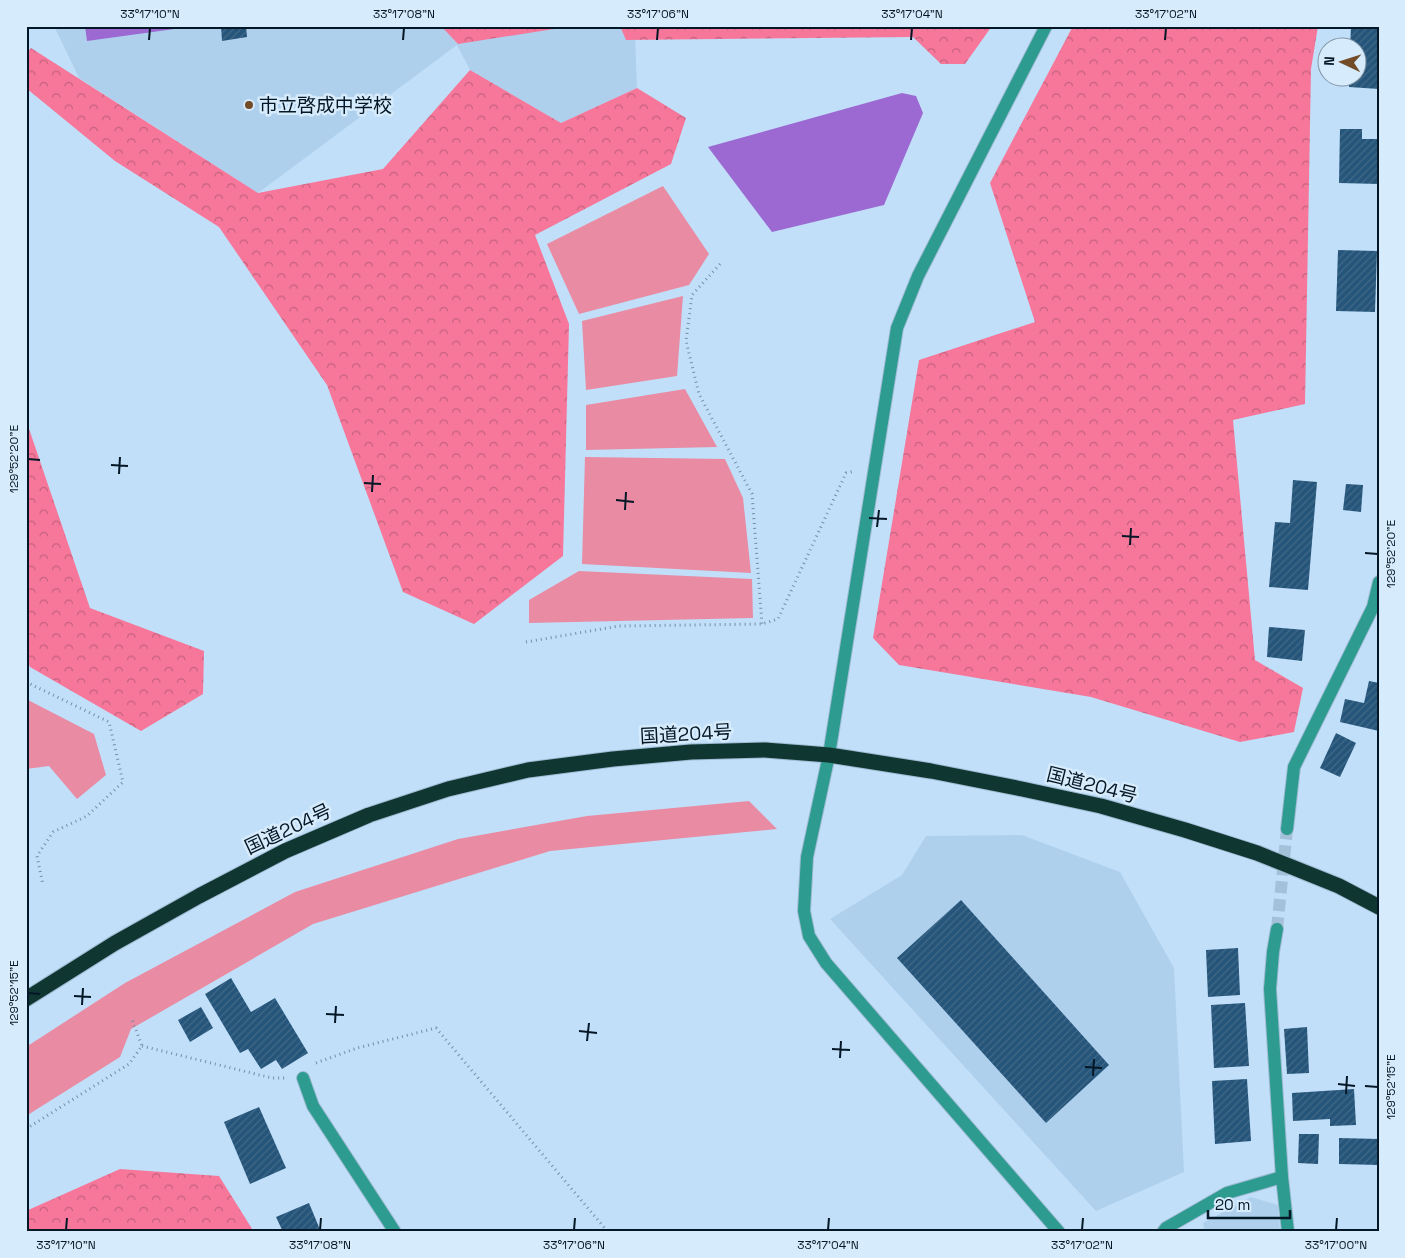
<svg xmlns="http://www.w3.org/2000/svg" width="1405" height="1258" viewBox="0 0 1405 1258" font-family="'Space Grotesk','Noto Sans JP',sans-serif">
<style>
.built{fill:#afd0ed}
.green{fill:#e98ba3}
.forest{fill:url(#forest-crowns)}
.water{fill:#9b69d1}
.building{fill:url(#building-hatch)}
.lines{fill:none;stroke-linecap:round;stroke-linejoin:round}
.minor-tunnel{stroke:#a5c1d9;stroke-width:12;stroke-dasharray:12 6;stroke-linecap:butt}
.minor-casing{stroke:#9fbbd3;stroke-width:14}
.highway-casing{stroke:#9fbbd3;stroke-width:17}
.path{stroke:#768fa5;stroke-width:3;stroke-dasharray:1 4;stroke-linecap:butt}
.minor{stroke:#2d9b8f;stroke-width:12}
.highway{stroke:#103631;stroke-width:15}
.ticks{fill:none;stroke:#041726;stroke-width:2}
.poi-dot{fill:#714c27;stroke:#d6ebfc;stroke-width:2}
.labels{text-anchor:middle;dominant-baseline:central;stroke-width:5;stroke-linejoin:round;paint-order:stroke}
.poi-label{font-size:19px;fill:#041726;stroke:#d6ebfc;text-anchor:start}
.street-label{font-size:19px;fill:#041726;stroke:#d6ebfc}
.neatline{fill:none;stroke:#041726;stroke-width:2}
.ticks-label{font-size:12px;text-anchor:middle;fill:#041726}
</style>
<defs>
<pattern id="forest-crowns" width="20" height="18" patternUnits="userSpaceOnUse" patternTransform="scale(1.25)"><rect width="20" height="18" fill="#f6779a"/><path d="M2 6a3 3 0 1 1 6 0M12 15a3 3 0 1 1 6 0" fill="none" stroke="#c5617d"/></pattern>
<pattern id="building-hatch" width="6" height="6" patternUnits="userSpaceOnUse" patternTransform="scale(1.25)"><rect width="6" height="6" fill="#25557a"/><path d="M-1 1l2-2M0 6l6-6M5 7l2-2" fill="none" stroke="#426988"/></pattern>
</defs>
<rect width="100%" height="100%" fill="#c1dff9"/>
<g class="built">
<polygon points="54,26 793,26 635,32 637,88 561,123 470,70 457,45 258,193 79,78"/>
<polygon points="1022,835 1120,872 1174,968 1184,1172 1096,1211 830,919 902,875 926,836"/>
<polygon points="1251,1197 1278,1205 1280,1232 1205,1232 1203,1223"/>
</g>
<g class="green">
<polygon points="663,186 709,254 689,285 579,314 547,244"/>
<polygon points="683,296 677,376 586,390 582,321"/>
<polygon points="685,389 717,447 586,450 586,405"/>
<polygon points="585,457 725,459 743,498 751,573 582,564"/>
<polygon points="579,571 752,579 753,618 529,623 529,600"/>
<polygon points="26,699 94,734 106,775 77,799 49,766 26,769"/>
<polygon points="749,801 777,829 550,851 313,924 131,1029 120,1057 26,1116 26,1047 125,983 295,892 458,839 587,816"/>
</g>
<g class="forest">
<polygon points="441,26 573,26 458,44"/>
<polygon points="620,26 992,26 965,64 941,64 913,37 626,40"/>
<polygon points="1073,26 1318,26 1311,69 1305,404 1233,420 1255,660 1303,688 1294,732 1240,742 1091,697 899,665 873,638 919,360 1035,322 990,183"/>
<polygon points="31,48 258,193 383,169 470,70 561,123 637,88 686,118 671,164 535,235 569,324 563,556 474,624 403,592 327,385 219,227 115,161 26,88 26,54"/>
<polygon points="26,420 90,608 204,651 203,694 141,731 30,667 26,656"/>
<polygon points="120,1169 219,1176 254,1232 26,1232 26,1211"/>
</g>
<g class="water">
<polygon points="85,26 188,26 189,27 87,41"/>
<polygon points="902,93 916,96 923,113 884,205 772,232 708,147"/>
</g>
<g class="building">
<polygon points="221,26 246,26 247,37 222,41"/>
<polygon points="1351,26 1379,26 1379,89 1349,87 1349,78 1358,78 1358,48 1350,48"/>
<polygon points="1340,129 1362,129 1362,139 1379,139 1379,184 1339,183"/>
<polygon points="1338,250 1377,251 1375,312 1336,311"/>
<polygon points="1293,480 1317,482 1308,590 1269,587 1275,522 1290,523"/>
<polygon points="1346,484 1363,485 1361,512 1343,510"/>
<polygon points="1269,627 1305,630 1302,661 1267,657"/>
<polygon points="1369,681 1379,683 1379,731 1340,722 1345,699 1364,703"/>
<polygon points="1336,733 1356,743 1340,777 1320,768"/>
<polygon points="961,900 1109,1065 1046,1123 897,958"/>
<polygon points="1238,948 1240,995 1208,997 1206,950"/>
<polygon points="231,978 251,1012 275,998 308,1053 282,1069 276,1060 261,1069 248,1049 240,1053 205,994"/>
<polygon points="1245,1003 1249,1066 1214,1068 1211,1005"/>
<polygon points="201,1007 213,1028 190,1042 178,1020"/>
<polygon points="1307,1027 1309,1073 1287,1074 1284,1029"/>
<polygon points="1247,1079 1251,1141 1215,1144 1212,1081"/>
<polygon points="1354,1089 1356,1125 1330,1126 1330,1119 1293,1121 1292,1093"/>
<polygon points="259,1107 286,1168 250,1184 224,1122"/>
<polygon points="1299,1134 1319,1134 1318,1164 1298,1163"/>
<polygon points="1339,1138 1379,1139 1379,1165 1339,1164"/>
<polygon points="309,1203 321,1232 283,1232 276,1217"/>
</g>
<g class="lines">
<polyline class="minor-tunnel" points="1277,929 1287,829"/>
<defs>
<g id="minor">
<polyline points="1046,26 918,276 897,328 829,755 807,857 804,911 809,936 826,963 1059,1232"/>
<polyline points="1287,829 1294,767 1373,607 1379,582"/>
<polyline points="1277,929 1273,952 1270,989 1282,1177 1288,1232"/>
<polyline points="303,1078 313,1106 395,1232"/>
<polyline points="1163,1232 1166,1228 1227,1193 1282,1177"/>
</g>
<polyline id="highway" points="26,999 115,943 199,896 285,851 369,815 448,789 528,770 613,759 691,752 765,750 829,755 931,771 1022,789 1101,806 1185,830 1257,853 1339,886 1379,907"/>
</defs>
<use href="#minor" class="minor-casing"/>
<use href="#highway" class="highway-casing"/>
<g class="path">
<polyline points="720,264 692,295 686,341 699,394 752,494 762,624"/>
<polyline points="526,642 619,626 762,624 778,619 846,473 855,471"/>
<polyline points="26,682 109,722 123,782 87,816 53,832 37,856 43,885"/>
<polyline points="142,1046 272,1078 285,1078"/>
<polyline points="316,1063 357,1048 436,1028 608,1232"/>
<polyline points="26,1129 129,1064 142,1046 131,1017"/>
</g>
<use href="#minor" class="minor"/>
<use href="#highway" class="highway"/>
</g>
<path class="ticks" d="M 149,40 L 150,28M 403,40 L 404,28M 657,40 L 658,28M 911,40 L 912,28M 1165,40 L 1166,28M 28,459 L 40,460M 111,465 L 128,466M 119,474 L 120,457M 364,483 L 381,484M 372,492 L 373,475M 616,500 L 634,502M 625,510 L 626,492M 869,518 L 887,519M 877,527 L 879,510M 1122,536 L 1139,537M 1130,545 L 1131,528M 1365,553 L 1378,554M 28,993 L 40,994M 74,996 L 91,997M 82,1005 L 83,988M 326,1014 L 344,1015M 335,1023 L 336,1006M 579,1031 L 597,1033M 587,1041 L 589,1023M 832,1049 L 850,1050M 840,1058 L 841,1041M 1085,1067 L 1102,1068M 1093,1076 L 1094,1059M 1338,1084 L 1355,1086M 1365,1086 L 1378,1087M 1346,1094 L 1347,1076M 66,1230 L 67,1218M 320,1230 L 321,1218M 574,1230 L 575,1218M 828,1230 L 829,1218M 1082,1230 L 1083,1218M 1336,1230 L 1337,1218"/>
<circle class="poi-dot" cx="249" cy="105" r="5"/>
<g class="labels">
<g class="poi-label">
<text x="259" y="105">市立啓成中学校</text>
</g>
<g class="street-label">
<text transform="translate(686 734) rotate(-3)">国道204号</text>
<text transform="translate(1092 785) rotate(14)">国道204号</text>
<text transform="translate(288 829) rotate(-25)">国道204号</text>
</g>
</g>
<rect width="1405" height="1258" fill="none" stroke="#d6ebfc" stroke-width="55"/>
<g transform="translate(1342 62) rotate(274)"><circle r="24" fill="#d6ebfc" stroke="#8296a6"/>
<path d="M0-4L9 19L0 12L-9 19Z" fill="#714c27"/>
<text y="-8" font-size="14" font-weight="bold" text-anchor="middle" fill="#041726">N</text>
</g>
<path d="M1208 1210v8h82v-8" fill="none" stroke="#041726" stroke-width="2.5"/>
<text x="1215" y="1210" font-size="15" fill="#041726" stroke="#d6ebfc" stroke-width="4" paint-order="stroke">20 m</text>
<rect x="28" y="28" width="1350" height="1202" class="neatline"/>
<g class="ticks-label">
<text x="150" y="18">33°17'10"N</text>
<text x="404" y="18">33°17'08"N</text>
<text x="658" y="18">33°17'06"N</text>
<text x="912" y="18">33°17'04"N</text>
<text x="1166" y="18">33°17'02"N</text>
<text transform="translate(14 459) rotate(-90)" y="4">129°52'20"E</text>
<text transform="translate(1391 554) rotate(-90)" y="4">129°52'20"E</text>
<text transform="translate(14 993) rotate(-90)" y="4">129°52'15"E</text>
<text transform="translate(1391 1087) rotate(-90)" y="4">129°52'15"E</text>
<text x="66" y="1249">33°17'10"N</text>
<text x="320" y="1249">33°17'08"N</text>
<text x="574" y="1249">33°17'06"N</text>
<text x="828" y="1249">33°17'04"N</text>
<text x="1082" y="1249">33°17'02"N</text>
<text x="1336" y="1249">33°17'00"N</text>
</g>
</svg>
